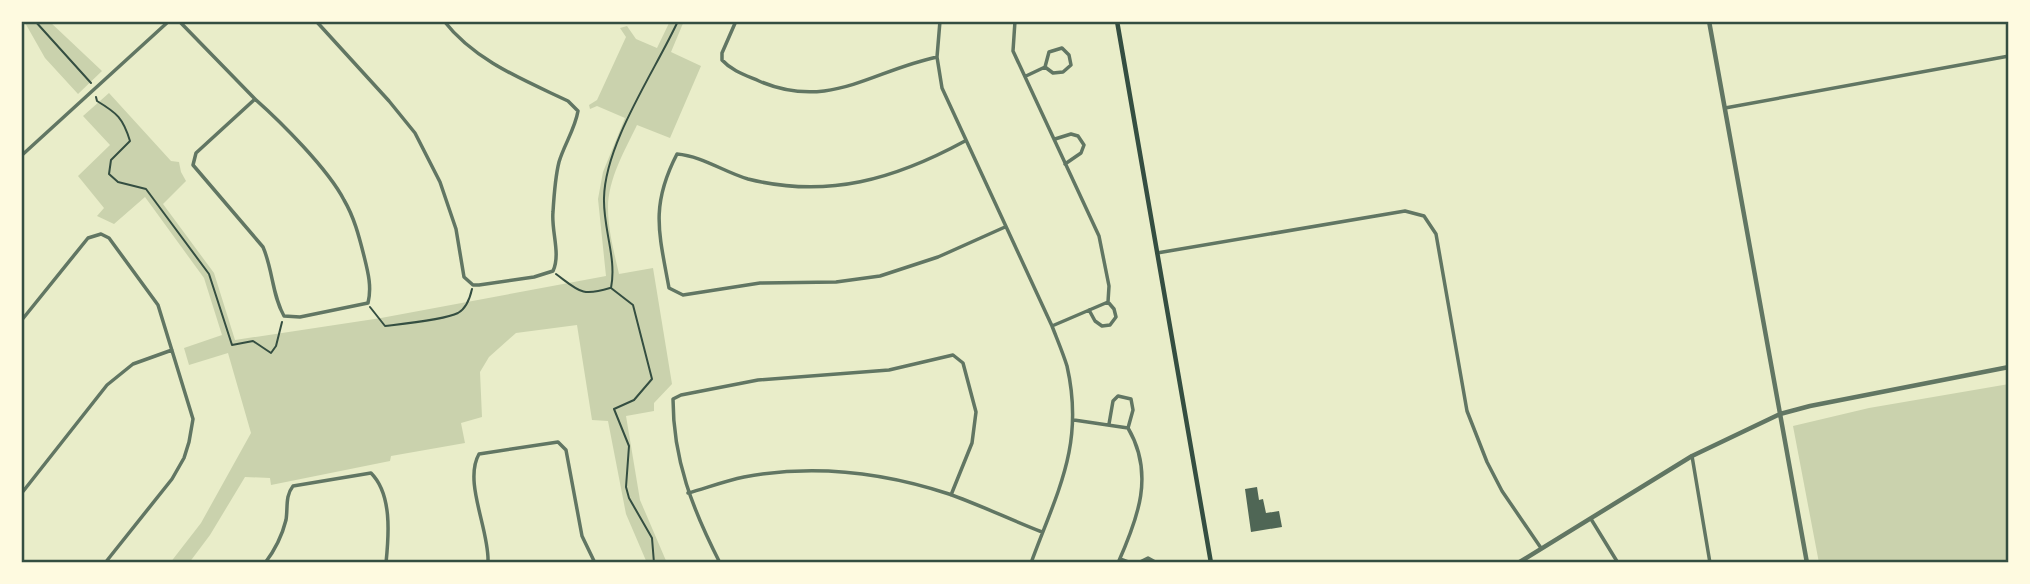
<svg xmlns="http://www.w3.org/2000/svg" width="2030" height="584" font-family="Raleway,sans-serif">
<style>
.green{fill:#cad2ad}
.building{fill:#4f6655}
.lines{fill:none;stroke-linecap:round;stroke-linejoin:round}
.path{stroke:#344e41;stroke-width:2}
.minor{stroke:#617663;stroke-width:3.5}
.tertiary{stroke:#617663;stroke-width:4.5}
.secondary{stroke:#344e41;stroke-width:4.5}
.neatline{fill:none;stroke:#344e41;stroke-width:2.5}
</style>
<rect width="100%" height="100%" fill="#e9edc9"/>
<path class="green" d="M24,21H49L102,71L78,94L45,58Z
M670,21H684L671,52L701,66L670,138L637,125C625,150 608,179 608,208C608,230 614,252 619,274L653,268L672,384L654,403V411L626,416L640,500L667,563H647L626,514L608,421L592,420L577,325L516,333L489,357L480,372L482,417L461,423L465,443L391,456L390,461L271,485L270,478L245,477L210,535L189,563H170L201,523L251,433L228,353L189,365L184,348L222,335L204,278L145,197L114,224L97,216L104,208L78,176L110,145L83,116L109,93L171,161L179,162L181,172L186,181L163,204L214,273L235,340L381,318L606,276L598,199L603,172L625,118L597,106L590,109L589,105L597,100L626,37L620,28L627,26L636,39L657,48Z
M2009,384V563H1819L1793,426L1869,408Z"/>
<path class="building" d="M1257,487L1259,500L1263,499L1266,513L1279,511L1282,527L1251,532L1245,489Z"/>
<g class="lines">
<path class="path" d="M35,21L91,83
M96,97L97,101C117,113 123,118 130,141L111,160L109,174L118,182L146,189L209,274L232,345L253,341L271,353L276,346L282,322
M556,274C579,291 581,297 610,288
M611,288L633,305L652,379L634,400L614,409L629,446L626,487L629,498L652,538L654,563
M611,288C617,258 603,229 604,198C605,143 655,71 678,21
M370,307L385,326C402,324 444,320 458,313C467,308 470,298 472,289"/>
<path class="minor" d="M179,21L255,99
M316,21L389,101L415,133L440,182L456,229L464,277L473,285H479L534,277L553,271C561,254 551,230 553,212C554,195 555,178 559,162C564,145 575,129 578,111L568,101C524,80 475,61 444,21
M736,21L722,53V60C732,71 745,75 759,81C829,111 871,71 937,57
M940,21L937,57L942,88L1052,326C1057,339 1063,353 1067,366C1085,445 1057,492 1031,563
M1015,21L1013,51L1099,236L1109,286L1108,302L1114,309L1116,317L1110,325L1102,326L1095,321L1089,310
M1062,48L1069,55L1071,65L1063,72L1053,73L1045,67L1049,52Z
M1026,76L1045,67
M255,99C281,122 328,169 344,200C354,217 359,236 364,256C368,272 372,287 368,303L300,317L284,316C272,295 273,270 263,247L193,165L196,153Z
M1725,108L2009,56
M1055,139L1071,134L1078,136L1084,145L1081,153L1065,164
M965,141C895,179 828,199 748,179C724,172 702,156 677,154C650,206 659,233 669,288L683,295L760,283L836,282L880,276L938,257L1005,227
M21,156L169,21
M1157,253L1405,211L1424,216L1436,234L1467,411L1487,462L1502,491L1541,548
M21,321L88,238L101,234L109,238L158,305L193,419L189,442L184,458L172,479L105,563
M1052,326L1108,302
M1074,420L1128,428
M1109,424L1113,401L1118,396L1131,399L1133,410L1128,428C1155,474 1138,518 1118,563
M1692,456L1710,563
M688,493C706,488 725,481 744,477C813,464 882,472 949,494C980,505 1011,520 1042,532
M21,494L107,385L133,364L172,350
M1591,519L1618,563
M1120,559L1131,563
M265,563C275,550 282,536 286,520C288,508 285,496 293,486L371,473C392,494 389,534 386,563
M488,563C490,531 463,482 479,454L558,442L566,450L582,536L595,563
M720,563C693,510 673,460 673,399L681,395L758,380L889,370L953,355L963,363L976,412L972,443L951,495
M1138,563L1148,558L1157,563"/>
<path class="tertiary" d="M1709,21L1807,563
M1518,563L1692,456L1780,414L1810,406L2009,367"/>
<path class="secondary" d="M1117,21L1211,563"/>
</g>
<rect width="2030" height="584" fill="none" stroke="#fefae0" stroke-width="46"/>
<rect x="23" y="23" width="1984" height="538" class="neatline"/>
</svg>
